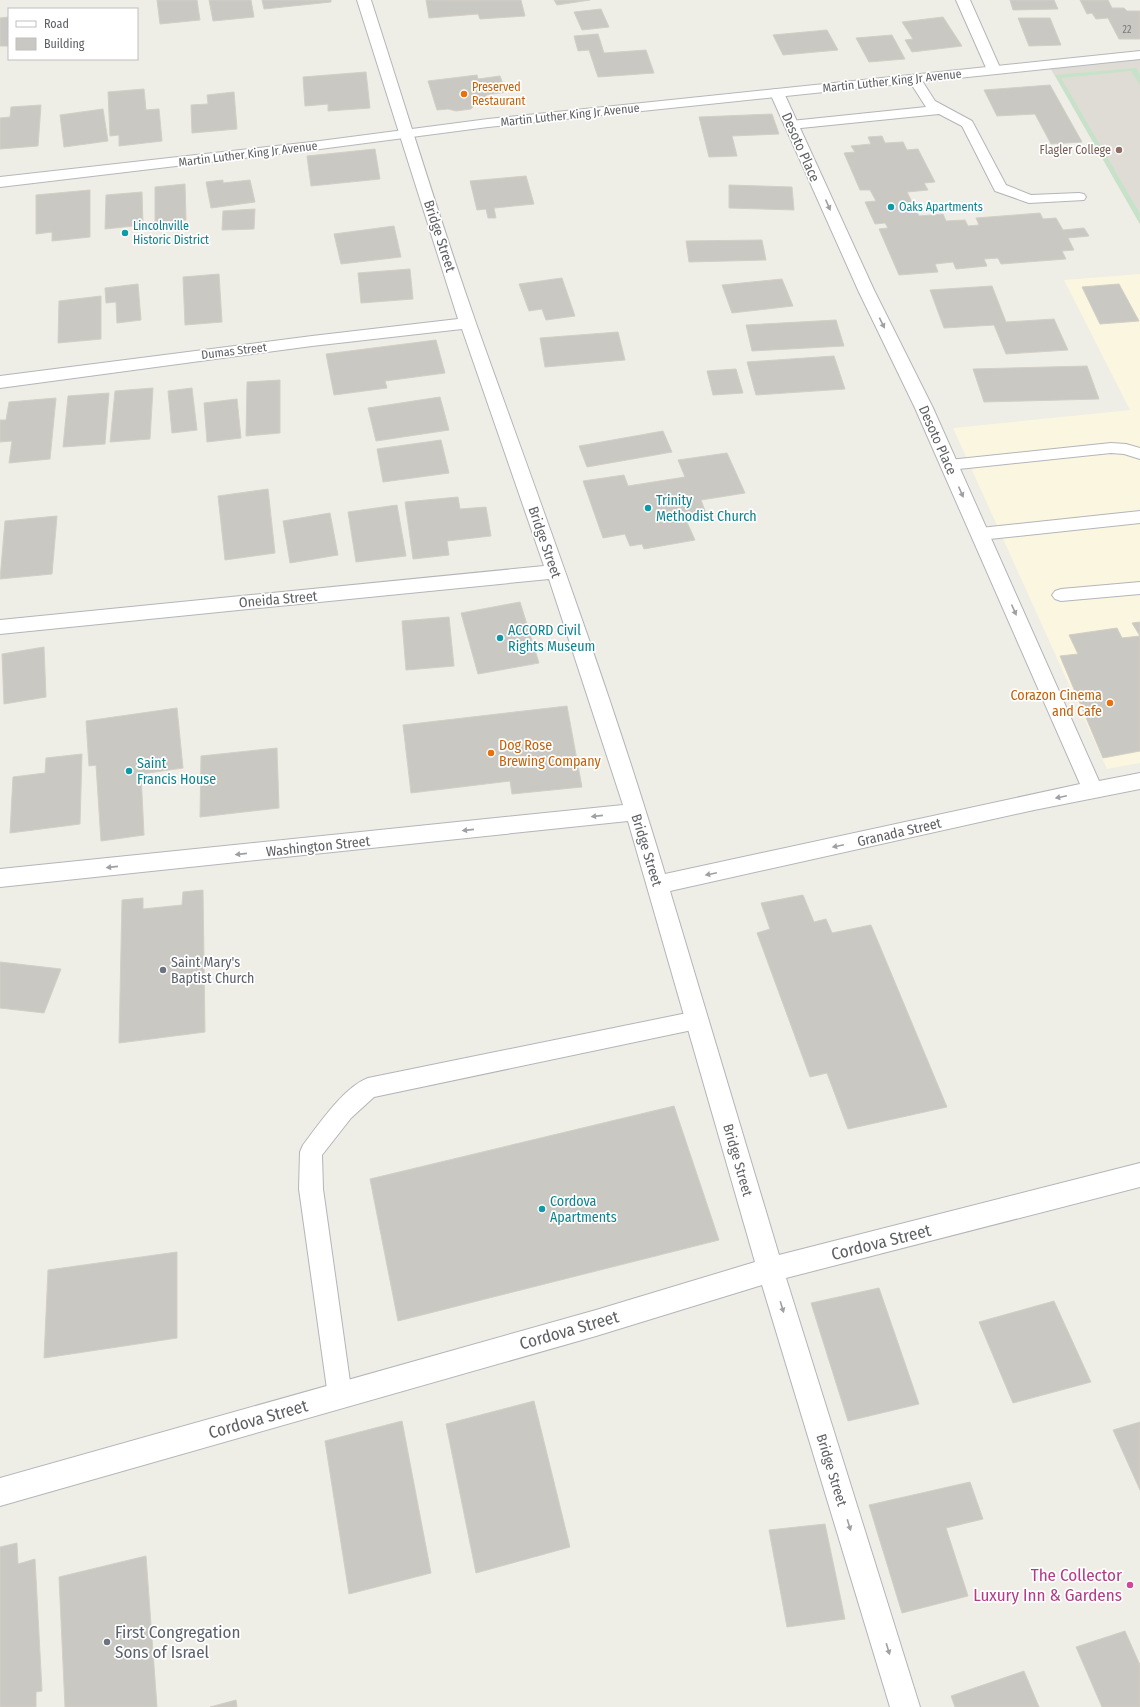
<svg xmlns="http://www.w3.org/2000/svg" width="1140" height="1707" font-family="'Fira Sans Condensed',sans-serif">
<style>
.commercial{fill:#faf6df}
.education{fill:#dedcd5}
.green{fill:#c6e2c8}
.building{fill:#cac8c2;stroke:#d2cfc5}
.lines{fill:none;stroke-linecap:round;stroke-linejoin:round}
.lane-casing{stroke:#b3b5b9;stroke-width:2}
.street-casing{stroke:#b3b5b9;stroke-width:2}
.secondary-casing{stroke:#b5b7bb;stroke-width:2}
.lane{fill:#fff;fill-rule:evenodd}
.street{fill:#fff;fill-rule:evenodd}
.secondary{fill:#fff;fill-rule:evenodd}
.oneway{fill:#9ea0a2}
.food-dot{fill:#e8710a;stroke:#fff;stroke-width:1.5}
.education-dot{fill:#8d6e63;stroke:#fff;stroke-width:1.5}
.culture-dot{fill:#0f9aa8;stroke:#fff;stroke-width:1.5}
.worship-dot{fill:#6b7280;stroke:#fff;stroke-width:1.5}
.hotel-dot{fill:#d1479c;stroke:#fff;stroke-width:1.5}
.labels{text-anchor:middle;stroke-width:3.5;stroke-linejoin:round;paint-order:stroke}
.far-number-label{font-size:10px;fill:#797a7c}
.far-street-label{font-size:12px;fill:#5e6064;stroke:#fff}
.far-food-label{font-size:12px;fill:#c56008;stroke:#fff;text-anchor:start}
.far-education-label{font-size:12px;fill:#785e54;stroke:#fff;text-anchor:end}
.far-culture-label{font-size:12px;fill:#0d838f;stroke:#fff;text-anchor:start}
.street-label{font-size:14px;fill:#5e6064;stroke:#fff}
.culture-label{font-size:14px;fill:#0d838f;stroke:#fff;text-anchor:start}
.food-label{font-size:14px;fill:#c56008;stroke:#fff;text-anchor:end}
.worship-label{font-size:14px;fill:#5b616d;stroke:#fff;text-anchor:start}
.near-street-label{font-size:17px;fill:#5e6064;stroke:#fff}
.near-hotel-label{font-size:17px;fill:#b23c85;stroke:#fff;text-anchor:end}
.near-worship-label{font-size:17px;fill:#5b616d;stroke:#fff;text-anchor:start}
</style>
<rect width="100%" height="100%" fill="#eeede6"/>
<path class="commercial" d="M1140,274V763L1107,769L953,428L1130,410L1064,280Z"/>
<path class="education" d="M1140,55V224L1048,64Z"/>
<path class="green" d="M1136,68L1140,75V85L1131,71L1061,78L1140,214V224L1055,75Z"/>
<path class="building" d="M157,0H197L200,20L160,24Z
M209,0H251L254,17L213,21Z
M262,0H331V2L264,9Z
M426,0H521L525,16L480,19L478,14L429,18Z
M554,0H590L557,5Z
M1010,0H1054L1058,9L1013,10Z
M1080,0H1108L1112,8H1124L1127,11H1140V39H1119L1108,18L1096,19L1092,13L1087,14Z
M601,9L609,27L582,30L574,12Z
M9,17V46H0V18Z
M943,17L962,46L912,52L905,40L913,39L902,22Z
M1018,18H1050L1061,45L1029,46Z
M827,30L838,50L783,55L773,35Z
M598,34L604,53L646,50L654,73L598,77L589,50L578,51L574,36Z
M892,35L905,59L869,62L856,38Z
M366,72L370,108L328,111V104L305,106L303,77Z
M477,75L478,79L500,76L506,92L486,95L489,103L476,104L471,109L456,111L448,109L437,110L428,81Z
M1050,85L1082,142L1051,144L1035,114L997,116L984,90Z
M144,89L146,110L159,109L162,141L119,146V135L110,136L108,92Z
M234,92L237,129L192,133L191,105L208,104L207,95Z
M41,105L38,146L0,149V118L10,117L11,107Z
M103,109L108,141L64,147L60,115Z
M772,114L779,134L732,136L737,156L709,157L699,117Z
M882,136L885,143L903,142L907,150L918,149L935,182L924,183L928,190L907,192L919,216L943,214L946,221L965,220L968,226L979,225L976,218L1040,213L1043,219L1056,218L1063,230L1084,228L1089,236L1068,238L1074,250L1062,251L1066,259L1001,264L998,258L984,259L987,266L956,269L953,262L935,264L938,272L899,275L879,229L888,228L885,223L875,224L865,202L876,201L870,190H860L844,153L855,152L851,146L871,144L868,137Z
M375,149L380,179L311,186L307,156Z
M526,176L534,204L494,208L496,218H488L486,209L477,210L470,181Z
M223,180V183L250,180L255,202L211,208L206,182Z
M185,184L186,220L155,223V187Z
M729,185L792,187L794,210L729,208Z
M90,190V237L52,241V232L36,234V195Z
M142,192L143,225L105,229L106,195Z
M255,209L254,229L222,230L223,211Z
M394,226L401,257L341,264L334,234Z
M762,240L766,260L689,262L686,241Z
M410,269L413,299L361,303L358,273Z
M219,274L222,322L185,325L183,277Z
M562,278L575,316L546,320L542,309L529,311L519,284Z
M782,279L793,306L732,313L722,285Z
M138,284L141,320L117,323L116,302L106,303L105,288Z
M1119,284L1139,321L1100,324L1082,287Z
M992,286L1006,322L1054,319L1068,350L1006,354L994,325L944,328L930,290Z
M101,296V339L58,343L59,301Z
M836,320L844,346L752,351L746,325Z
M618,332L625,360L545,367L540,338Z
M436,340L445,373L385,381L387,388L334,395L326,354Z
M834,356L845,389L756,395L747,362Z
M1087,366L1099,399L984,402L973,369Z
M736,369L743,393L713,395L707,371Z
M280,380V433L246,436L247,382Z
M153,388L150,439L110,442L115,391Z
M192,388L197,430L172,433L168,391Z
M109,393L105,444L63,447L68,396Z
M440,397L449,430L376,441L368,408Z
M56,398L50,459L9,463L12,441L0,442V420H6L9,402Z
M237,399L241,438L207,442L204,403Z
M663,431L672,452L587,467L579,446Z
M441,440L449,473L383,482L377,449Z
M727,453L745,493L701,500L707,516L686,520L695,540L644,549L642,544L630,546L625,534L603,538L583,481L624,475L628,486L685,477L678,460Z
M268,489L275,553L225,560L218,496Z
M458,497L460,509L486,507L491,536L447,541L449,555L413,559L405,502Z
M397,505L406,556L356,562L348,512Z
M330,513L338,555L290,563L283,521Z
M57,516L52,574L0,579L5,521Z
M520,602L539,663L478,674L461,613Z
M449,617L454,666L406,670L402,621Z
M1140,622V751L1103,758L1060,656L1078,654L1069,635L1117,628L1122,638L1140,636L1132,623Z
M44,647L46,697L4,704L2,654Z
M567,706L582,787L512,794L510,781L411,793L403,725Z
M177,708L183,768L141,774L144,835L101,841L96,765L89,766L86,721Z
M277,748L279,808L200,817L201,756Z
M82,754L80,824L10,833L13,777L45,773L46,758Z
M203,890L205,1032L119,1043L122,900L143,898V909L182,905L183,892Z
M803,895L814,922L826,919L832,933L871,925L947,1107L848,1129L827,1073L810,1077L757,933L770,929L761,903Z
M0,962L61,969L44,1013L0,1008Z
M674,1106L719,1240L398,1321L370,1179Z
M177,1252V1338L44,1358L48,1270Z
M879,1288L919,1404L848,1421L811,1303Z
M1054,1301L1091,1382L1013,1403L979,1322Z
M534,1401L570,1547L476,1573L446,1424Z
M402,1421L431,1573L349,1594L325,1441Z
M1140,1422V1490L1113,1430Z
M970,1482L983,1519L946,1528L968,1596L902,1613L869,1505Z
M825,1524L845,1619L787,1627L769,1530Z
M17,1543L18,1564L35,1559L42,1691L36,1692V1707H0V1547Z
M146,1556L157,1707H65L59,1577Z
M1125,1631L1140,1665V1707H1102L1076,1647Z
M1024,1671L1039,1707H955L951,1696Z
M236,1700L237,1707H210Z"/>
<g class="lines">
<g class="lane-casing">
<path id="lane" d="M914,75L919,76L935,101L972,121L1006,185L1031,195L1079,193L1084,194L1086,197L1084,200L1029,203L995,191L962,126L939,114L791,129L786,128L784,125L786,122L791,121L926,107L908,79L909,76Z
M1111,443L1126,444L1140,448V459L1124,454L1111,453L949,470L943,469L941,465L943,461L949,460Z
M1140,511V523L980,540L974,538L971,534L974,530L980,528Z
M1140,582V594L1061,601L1055,599L1052,595L1055,591L1061,589Z
M697,1011L705,1013L708,1020L705,1027L697,1029L374,1097L351,1118L322,1155L323,1189L352,1396L349,1405L340,1408L331,1405L328,1396L299,1189L300,1152L303,1145C319,1124 344,1087 368,1078Z"/>
</g>
<g class="street-casing">
<path id="street" d="M357,0H371C406,109 439,218 477,326C542,508 610,689 665,874L1080,784L915,408L858,290L770,93L772,90L777,89L782,90L784,93L874,290L933,408L1099,781L1140,773V789L1034,810L670,891L779,1255L1140,1163V1187L786,1278L920,1707H890L762,1285L596,1336L0,1506V1478L596,1310L755,1262L628,821L0,887V869L623,805L549,579L0,634V620L544,566L462,329L312,346L0,388V376L312,336L458,319Z
M956,0H970L1001,70L999,73L994,74L989,73L987,70Z"/>
</g>
<g class="secondary-casing">
<path id="secondary" d="M1140,51V59L488,127L320,149L0,187V177L320,141L488,119Z"/>
</g>
<use href="#lane" class="lane"/>
<use href="#street" class="street"/>
<use href="#secondary" class="secondary"/>
</g>
<defs><path id="oneway-solid" d="M-6-.8H1V-3.2L6.5 0L1 3.2V.8H-6Z"/></defs>
<g class="oneway">
<use href="#oneway-solid" transform="translate(828 205) rotate(66)"/>
<use href="#oneway-solid" transform="translate(882 323) rotate(64)"/>
<use href="#oneway-solid" transform="translate(961 492) rotate(66)"/>
<use href="#oneway-solid" transform="translate(1014 610) rotate(66)"/>
<use href="#oneway-solid" transform="translate(1061 797) rotate(168)"/>
<use href="#oneway-solid" transform="translate(597 816) rotate(174)"/>
<use href="#oneway-solid" transform="translate(468 830) rotate(174)"/>
<use href="#oneway-solid" transform="translate(838 846) rotate(168)"/>
<use href="#oneway-solid" transform="translate(241 854) rotate(174)"/>
<use href="#oneway-solid" transform="translate(112 867) rotate(174)"/>
<use href="#oneway-solid" transform="translate(711 874) rotate(168)"/>
<use href="#oneway-solid" transform="translate(782 1307) rotate(73)"/>
<use href="#oneway-solid" transform="translate(849 1525) rotate(73)"/>
<use href="#oneway-solid" transform="translate(888 1649) rotate(73)"/>
</g>
<g class="food-dot">
<circle cx="464" cy="94" r="4"/>
<circle cx="1110" cy="703" r="4"/>
<circle cx="491" cy="753" r="4"/>
</g>
<circle class="education-dot" cx="1119" cy="150" r="4"/>
<g class="culture-dot">
<circle cx="891" cy="207" r="4"/>
<circle cx="125" cy="233" r="4"/>
<circle cx="648" cy="508" r="4"/>
<circle cx="500" cy="638" r="4"/>
<circle cx="129" cy="771" r="4"/>
<circle cx="542" cy="1209" r="4"/>
</g>
<g class="worship-dot">
<circle cx="163" cy="970" r="4"/>
<circle cx="107" cy="1642" r="4"/>
</g>
<circle class="hotel-dot" cx="1130" cy="1585" r="4"/>
<g class="labels">
<g class="far-number-label">
<text x="1127" y="33">22</text>
</g>
<g class="far-street-label">
<text transform="translate(892 81) rotate(-6)" y="4">Martin Luther King Jr Avenue</text>
<text transform="translate(570 115) rotate(-6)" y="4">Martin Luther King Jr Avenue</text>
<text transform="translate(248 154) rotate(-7)" y="4">Martin Luther King Jr Avenue</text>
<text transform="translate(234 351) rotate(-7)" y="4">Dumas Street</text>
</g>
<g class="far-food-label">
<text x="472" y="91">Preserved<tspan x="472" dy="14">Restaurant</tspan></text>
</g>
<g class="far-education-label">
<text x="1111" y="154">Flagler College</text>
</g>
<g class="far-culture-label">
<text x="899" y="211">Oaks Apartments</text>
<text x="133" y="230">Lincolnville<tspan x="133" dy="14">Historic District</tspan></text>
</g>
<g class="street-label">
<text transform="translate(801 147) rotate(66)" y="5">Desoto Place</text>
<text transform="translate(440 236) rotate(72)" y="5">Bridge Street</text>
<text transform="translate(938 440) rotate(66)" y="5">Desoto Place</text>
<text transform="translate(545 542) rotate(71)" y="5">Bridge Street</text>
<text transform="translate(278 599) rotate(-5)" y="5">Oneida Street</text>
<text transform="translate(899 832) rotate(-13)" y="5">Granada Street</text>
<text transform="translate(318 846) rotate(-6)" y="5">Washington Street</text>
<text transform="translate(647 850) rotate(73)" y="5">Bridge Street</text>
<text transform="translate(738 1160) rotate(74)" y="5">Bridge Street</text>
<text transform="translate(832 1470) rotate(73)" y="5">Bridge Street</text>
</g>
<g class="culture-label">
<text x="656" y="505">Trinity<tspan x="656" dy="16">Methodist Church</tspan></text>
<text x="508" y="635">ACCORD Civil<tspan x="508" dy="16">Rights Museum</tspan></text>
<text x="137" y="768">Saint<tspan x="137" dy="16">Francis House</tspan></text>
<text x="550" y="1206">Cordova<tspan x="550" dy="16">Apartments</tspan></text>
</g>
<g class="food-label">
<text x="1102" y="700">Corazon Cinema<tspan x="1102" dy="16">and Cafe</tspan></text>
<text x="499" y="750" text-anchor="start">Dog Rose<tspan x="499" dy="16">Brewing Company</tspan></text>
</g>
<g class="worship-label">
<text x="171" y="967">Saint Mary's<tspan x="171" dy="16">Baptist Church</tspan></text>
</g>
<g class="near-street-label">
<text transform="translate(881 1242) rotate(-14)" y="6">Cordova Street</text>
<text transform="translate(569 1330) rotate(-16)" y="6">Cordova Street</text>
<text transform="translate(258 1419) rotate(-16)" y="6">Cordova Street</text>
</g>
<g class="near-hotel-label">
<text x="1122" y="1581">The Collector<tspan x="1122" dy="20">Luxury Inn &amp; Gardens</tspan></text>
</g>
<g class="near-worship-label">
<text x="115" y="1638">First Congregation<tspan x="115" dy="20">Sons of Israel</tspan></text>
</g>
</g>
<rect x="8" y="8" width="130" height="52" fill="#ffffff" stroke="#bfbfc1"/>
<rect x="16" y="21" width="20" height="6" fill="#ffffff" stroke="#bfbfc1"/>
<text x="44" y="28" font-size="12" fill="#5e6064">Road</text>
<rect x="16" y="38" width="20" height="12" fill="#cac8c2" stroke="#bfbfc1"/>
<text x="44" y="48" font-size="12" fill="#5e6064">Building</text>
</svg>
